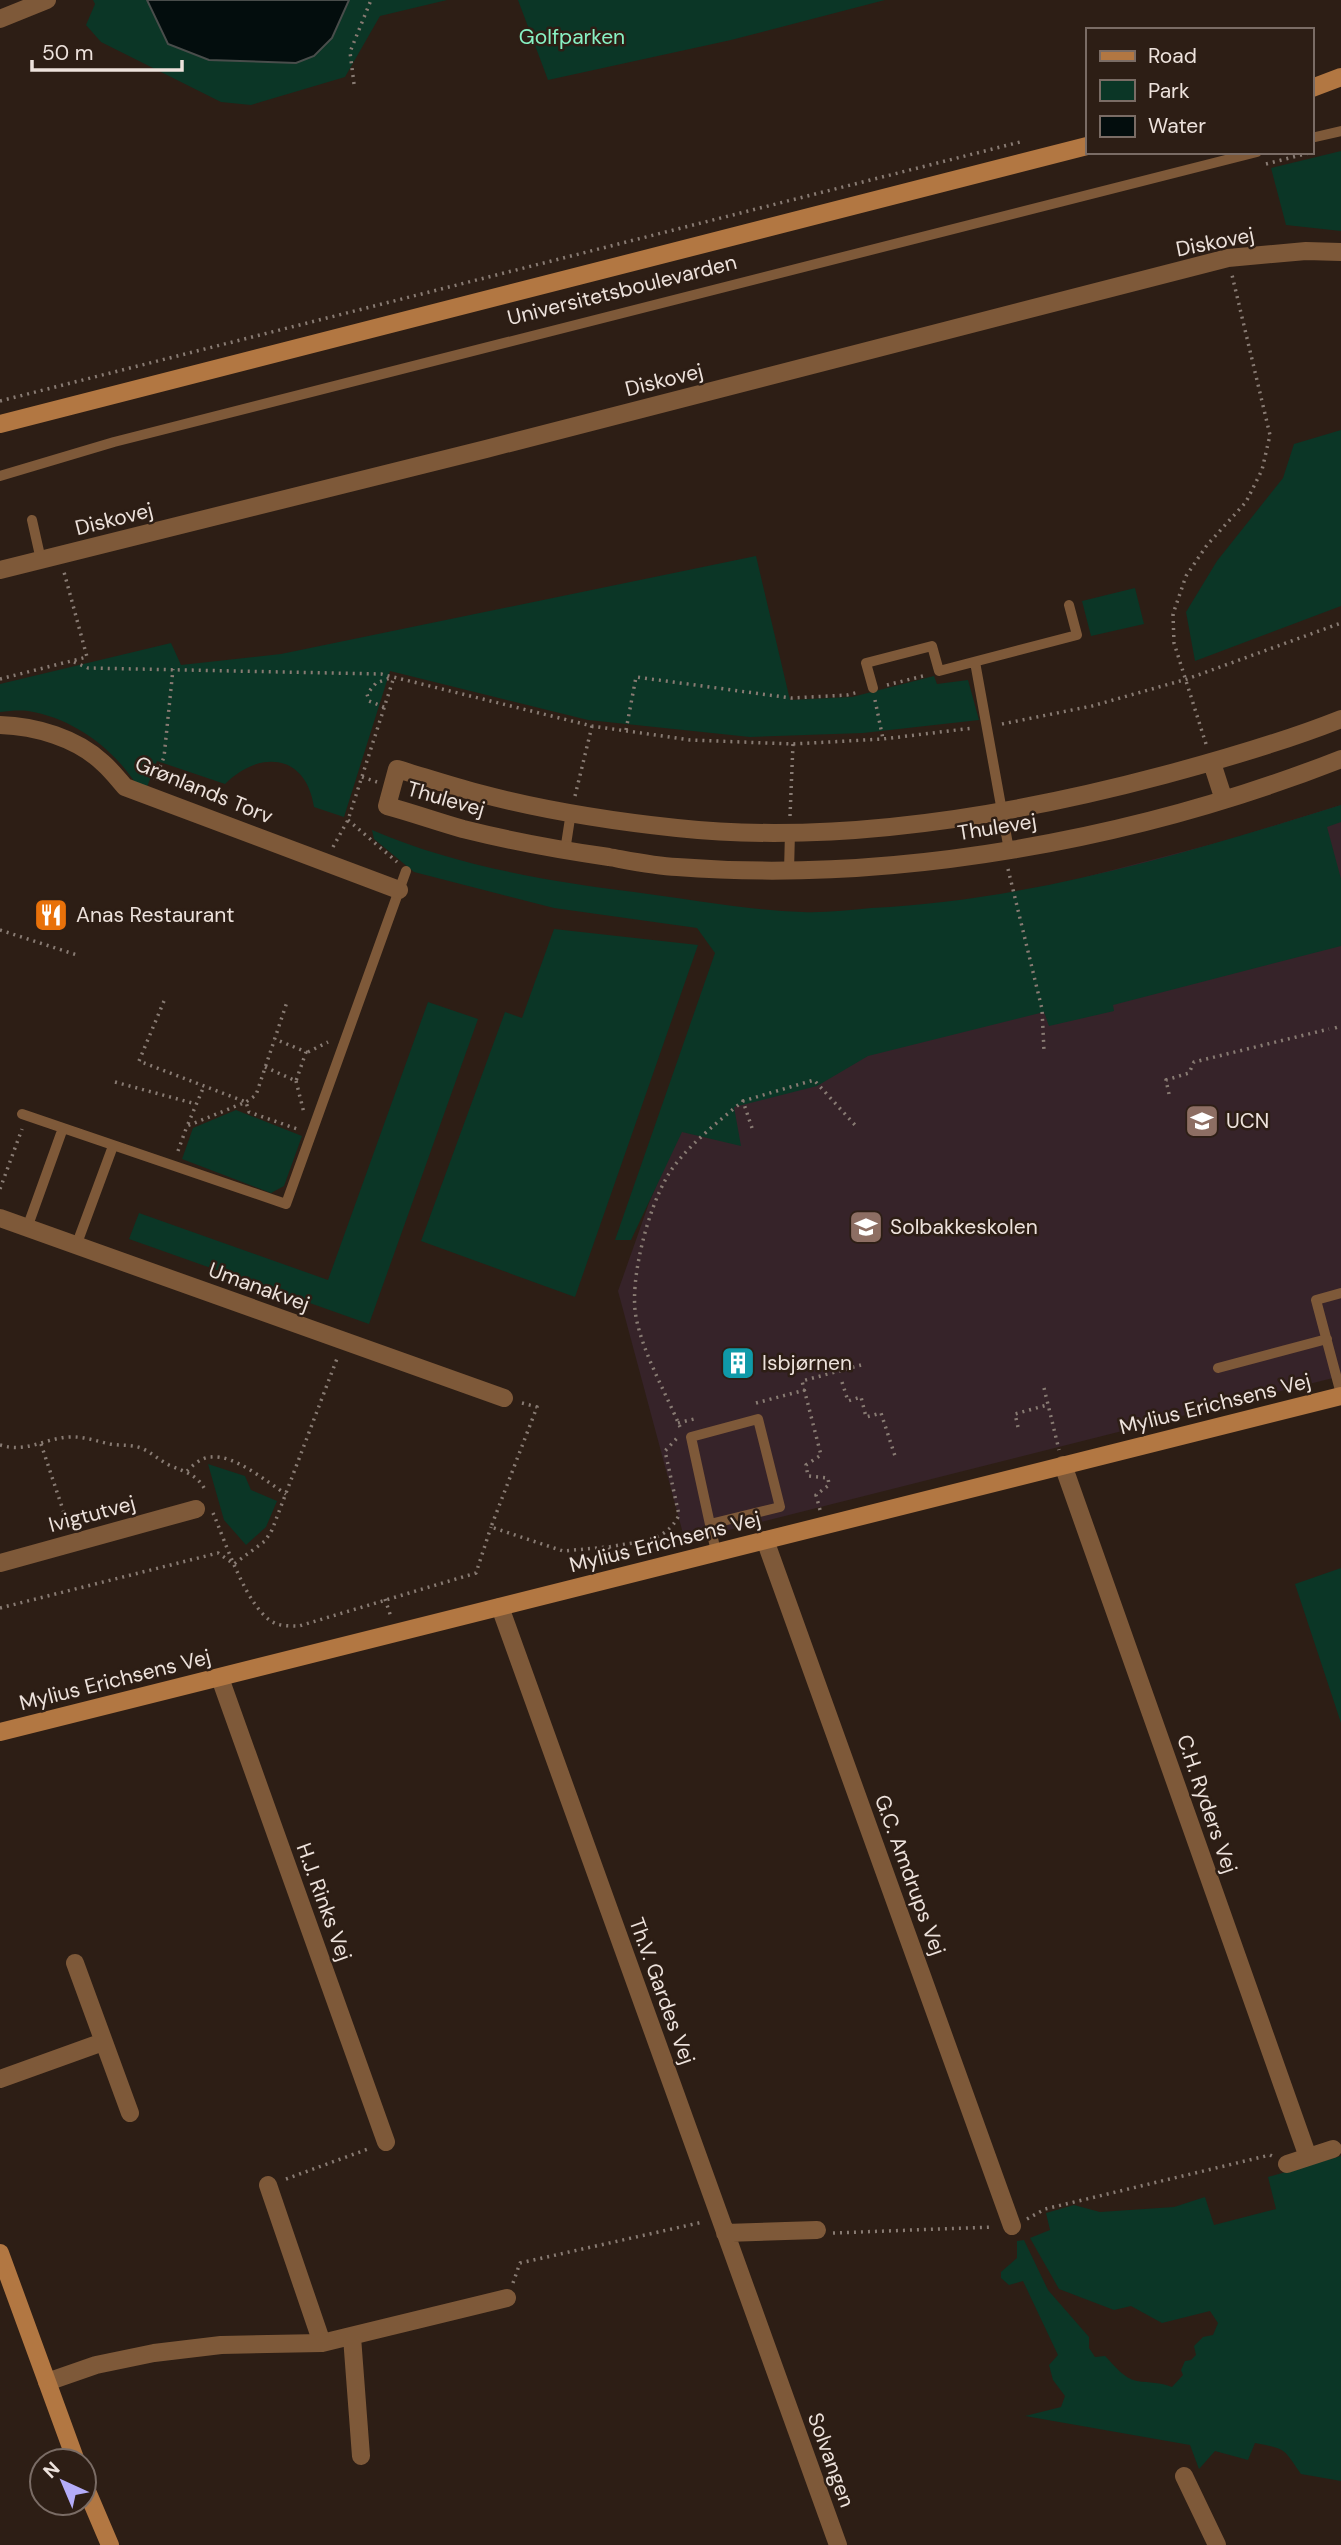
<svg xmlns="http://www.w3.org/2000/svg" width="1341" height="2545" font-family="'DM Sans',sans-serif">
<style>
.education{fill:#362329}
.green{fill:#0b3626}
.water{fill:#030d0d;stroke:#494d4b;stroke-width:2}
.lines{fill:none;stroke-linecap:round;stroke-linejoin:round}
.path{stroke:#887b73;stroke-width:3.5;stroke-dasharray:2 5;stroke-linecap:butt}
.lane{stroke:#7e5939;stroke-width:10}
.street{stroke:#7e5939;stroke-width:18}
.secondary{stroke:#b27742;stroke-width:18}
.labels{text-anchor:middle;stroke-width:5;stroke-linejoin:round;paint-order:stroke}
.park-label{font-size:21px;fill:#88f2c4;stroke:#2d1e15}
.street-label{font-size:21px;fill:#ede2dc;stroke:#2d1e15}
.poi-label{font-size:21px;fill:#ede2dc;stroke:#2d1e15;text-anchor:start}
</style>
<rect width="100%" height="100%" fill="#2d1e15"/>
<path class="education" d="M1341,805V1376L685,1541L618,1291L649,1203L744,976L1086,895L1082,878L1228,840Z"/>
<path class="green" d="M93,0H447L380,16L345,77L251,105L221,102L101,42L86,25L95,4Z
M518,0H885L731,40L548,80Z
M1341,151V231L1286,225L1271,168Z
M1341,430V606L1195,661L1186,612L1217,561L1283,478L1294,444Z
M756,556L790,700L852,697L934,676L937,684L968,680L979,720L863,733L750,737L588,720L390,671L344,817L314,807C306,754 260,749 225,784L157,761L147,787L136,784C112,747 72,718 28,711C19,710 9,711 0,712V684L171,643L181,665L281,654Z
M1135,588L1144,624L1091,636L1082,601Z
M1341,805V822L1327,827L1341,879V946L1113,1005L1114,1011L1049,1026L1044,1012L868,1056L817,1086L734,1107L741,1146L682,1132L631,1240H615L715,953L697,928L554,908L414,872L374,839L372,830C453,865 546,881 634,892C689,899 746,910 802,912C825,913 849,910 871,908C1033,900 1187,853 1341,805Z
M554,929L698,945L575,1297L421,1241L505,1012L522,1018Z
M428,1002L478,1019L369,1324L129,1239L139,1213L328,1280Z
M236,1110L302,1136L284,1186L271,1193L182,1159L193,1128Z
M208,1464L245,1476L251,1490L277,1501L266,1527L246,1545L224,1520Z
M1341,1568V1723L1295,1584Z
M1341,2156V2481L1301,2474C1283,2448 1287,2449 1255,2443L1248,2460L1215,2451L1199,2469L1190,2445L1025,2416L1061,2407L1065,2396L1053,2380L1049,2365L1058,2355L1023,2281L1009,2285L1001,2278V2272L1017,2258V2241L1024,2240L1048,2290L1089,2337V2348L1095,2357L1105,2356C1114,2365 1124,2379 1137,2381C1150,2383 1160,2382 1172,2387L1183,2375L1181,2370L1185,2361L1191,2360L1196,2355L1194,2346L1203,2337L1213,2335L1218,2323L1210,2311L1162,2323L1131,2306L1114,2310L1059,2289L1030,2238L1050,2230L1046,2213L1074,2205L1100,2212L1174,2207L1205,2197L1214,2225L1276,2209L1268,2177Z"/>
<path class="water" d="M147,0H349L332,38L314,56L296,63L209,60L168,44Z"/>
<g class="lines">
<path class="path" d="M354,84L350,52L371,0
M1266,164L1309,153
M0,401L1024,141
M74,662L88,668L381,674L592,726L690,740L793,744L883,739L973,728
M0,679L87,657L64,572
M887,685L927,675
M875,700L883,739
M384,707L369,701L367,694L376,683L393,677
M1002,724L1092,706L1187,679L1341,623
M626,730L636,677L791,698L847,695L859,692
M1206,744L1174,643L1173,614L1186,576L1207,545L1246,502L1262,470L1270,435L1232,275
M362,777L377,782
M155,780L164,757L173,669
M575,796L592,726
M790,816L793,744
M348,820L397,862
M333,847L348,820L394,677
M1008,869L1042,1009L1044,1051
M0,930L77,955
M164,1001L139,1061L246,1102L249,1112L300,1130
M1335,1028L1341,1026
M308,1052L328,1042
M265,1067L296,1081L306,1052L275,1039
M296,1081L304,1113
M115,1082L196,1104
M1169,1094L1166,1080L1189,1073L1194,1062L1329,1029
M188,1124L204,1086
M752,1128L743,1101L814,1080L855,1125
M178,1151L187,1126L246,1102L256,1095L287,1002
M0,1189L22,1129
M842,1382L848,1401L861,1397L866,1417L881,1413L895,1456
M1044,1388L1059,1450
M522,1403L537,1407L491,1527L563,1551L608,1547L619,1557
M756,1403L805,1390
M678,1423L694,1419
M680,1427C666,1393 643,1354 636,1317C629,1281 648,1209 667,1177C682,1150 719,1121 743,1101
M1018,1427L1015,1414L1047,1405
M41,1444L68,1525
M0,1445C27,1453 43,1439 68,1437C83,1436 96,1441 110,1444C121,1446 130,1444 141,1448C151,1452 159,1460 169,1465C185,1472 199,1475 206,1492
M187,1471C193,1465 202,1457 211,1457C234,1454 267,1482 286,1494
M820,1510L816,1495L829,1485L828,1478L808,1476L806,1465L821,1455L802,1381L861,1365
M213,1513C225,1540 248,1614 277,1624C283,1626 292,1626 299,1626L476,1573L491,1527
M609,1547C637,1541 665,1544 679,1515L665,1451L678,1437
M385,1599L391,1617
M0,1608L218,1553L234,1564L265,1541L272,1530L338,1356
M286,2179L368,2149
M1027,2219L1045,2209L1270,2155L1272,2156
M833,2233L993,2227
M513,2283L520,2263L703,2222"/>
<path class="lane" d="M1311,138L1341,131
M0,476L114,442L1257,152
M32,520L41,560
M975,662L1009,850
M873,688L866,663L932,646L939,671L1077,635L1069,605
M565,851L571,812
M789,871L790,832
M22,1114L286,1204L406,871
M27,1228L63,1128
M76,1246L113,1146
M1341,1293L1316,1300L1341,1394
M1218,1368L1327,1339
M710,1524L780,1507L758,1419L691,1437L716,1552"/>
<path class="street" d="M0,19L47,0
M0,570L486,449L1228,258L1306,251L1341,252
M1341,719C1283,742 1224,759 1164,775C1010,816 837,845 677,828C611,821 542,810 478,793C451,786 424,777 397,769L387,806C413,813 438,822 463,829C511,841 560,850 609,857C631,861 654,866 677,867C895,884 1138,839 1341,759
M0,725C35,726 77,738 103,763C111,770 118,779 125,787L399,890
M1212,763L1224,800
M0,1218L504,1398
M1063,1465L1308,2157
M765,1540L1012,2226
M0,1563L196,1509
M500,1607L838,2545
M220,1678L386,2142
M75,1963L130,2113
M0,2079L103,2042
M1287,2164L1333,2149
M268,2185L322,2343
M725,2233L817,2230
M352,2337L361,2456
M47,2382L96,2365L154,2353L221,2345L322,2343L507,2298
M1184,2476L1217,2545"/>
<path class="secondary" d="M1312,88L1341,77
M0,424L1087,146
M0,1732L1341,1396
M0,2253L76,2461
M84,2484L110,2545"/>
</g>
<defs>
<g id="restaurant-square" transform="scale(1.75)"><rect x="-9" y="-9" width="18" height="18" rx="4" fill="#e8710a" stroke="#2d1e15"/><path d="M-5-6h1v4h1v-4h1v4h1v-4h1v5L-1.5 .5V6h-2V.5L-5-1ZM5-6V6H3V1.5H1.5Q1.5-4 5-6Z" fill="#fff"/></g>
<g id="university-square" transform="scale(1.75)"><rect x="-9" y="-9" width="18" height="18" rx="4" fill="#8d6e63" stroke="#2d1e15"/><path d="M0-5L7-2L0 1L-7-2ZM-4 1L0 2.5L4 1V4Q0 6-4 4Z" fill="#fff"/></g>
<g id="school-square" transform="scale(1.75)"><rect x="-9" y="-9" width="18" height="18" rx="4" fill="#8d6e63" stroke="#2d1e15"/><path d="M0-5L7-2L0 1L-7-2ZM-4 1L0 2.5L4 1V4Q0 6-4 4Z" fill="#fff"/></g>
<g id="building-square" transform="scale(1.75)"><rect x="-9" y="-9" width="18" height="18" rx="4" fill="#0f9aa8" stroke="#2d1e15"/><path d="M-4-6H4V6H1V3H-1V6H-4ZM-2.5-4.3h1.7v1.8h-1.7ZM.8-4.3h1.7v1.8H.8ZM-2.5-1h1.7V.8h-1.7ZM.8-1h1.7V.8H.8Z" fill="#fff"/></g>
</defs>
<g fill-rule="evenodd">
<use href="#restaurant-square" x="51" y="915"/>
<use href="#university-square" x="1202" y="1121"/>
<use href="#school-square" x="866" y="1227"/>
<use href="#building-square" x="738" y="1363"/>
</g>
<g class="labels">
<g class="park-label">
<text x="572" y="44">Golfparken</text>
</g>
<g class="street-label">
<text transform="translate(1215 242) rotate(-11)" y="7">Diskovej</text>
<text transform="translate(622 290) rotate(-14)" y="7">Universitetsboulevarden</text>
<text transform="translate(664 380) rotate(-14)" y="7">Diskovej</text>
<text transform="translate(114 519) rotate(-14)" y="7">Diskovej</text>
<text transform="translate(204 790) rotate(22)" y="7">Grønlands Torv</text>
<text transform="translate(446 799) rotate(16)" y="7">Thulevej</text>
<text transform="translate(997 827) rotate(-9)" y="7">Thulevej</text>
<text transform="translate(259 1287) rotate(20)" y="7">Umanakvej</text>
<text transform="translate(1215 1404) rotate(-14)" y="7">Mylius Erichsens Vej</text>
<text transform="translate(92 1514) rotate(-15)" y="7">Ivigtutvej</text>
<text transform="translate(665 1542) rotate(-14)" y="7">Mylius Erichsens Vej</text>
<text transform="translate(115 1680) rotate(-14)" y="7">Mylius Erichsens Vej</text>
<text transform="translate(1207 1804) rotate(71)" y="7">C.H. Ryders Vej</text>
<text transform="translate(910 1875) rotate(70)" y="7">G.C. Amdrups Vej</text>
<text transform="translate(324 1902) rotate(70)" y="7">H.J. Rinks Vej</text>
<text transform="translate(662 1991) rotate(70)" y="7">Th.V. Gardes Vej</text>
<text transform="translate(831 2460) rotate(70)" y="7">Solvangen</text>
</g>
<g class="poi-label">
<text x="76" y="922">Anas Restaurant</text>
<text x="1226" y="1128">UCN</text>
<text x="890" y="1234">Solbakkeskolen</text>
<text x="762" y="1370">Isbjørnen</text>
</g>
</g>
<rect x="1086" y="28" width="228" height="126" fill="#2d1e15" stroke="#7a6c65" stroke-width="2"/>
<rect x="1100" y="51" width="35" height="10" fill="#b27742" stroke="#7a6c65" stroke-width="2"/>
<text x="1148" y="63" font-size="21" fill="#ede2dc">Road</text>
<rect x="1100" y="80" width="35" height="21" fill="#0b3626" stroke="#7a6c65" stroke-width="2"/>
<text x="1148" y="98" font-size="21" fill="#ede2dc">Park</text>
<rect x="1100" y="116" width="35" height="21" fill="#030d0d" stroke="#7a6c65" stroke-width="2"/>
<text x="1148" y="133" font-size="21" fill="#ede2dc">Water</text>
<g transform="translate(63 2482) rotate(316)"><circle r="33" fill="#2d1e15" stroke="#7a6c65" stroke-width="2"/>
<path d="M0-5L12 26L0 18L-12 26Z" fill="#b4acf9"/>
<text y="-10" font-size="19" font-weight="bold" text-anchor="middle" fill="#ede2dc">N</text>
</g>
<path d="M32 60v10h150v-10" fill="none" stroke="#ede2dc" stroke-width="3.5"/>
<text x="42" y="60" font-size="21" fill="#ede2dc" stroke="#2d1e15" stroke-width="5" paint-order="stroke">50 m</text>
</svg>
